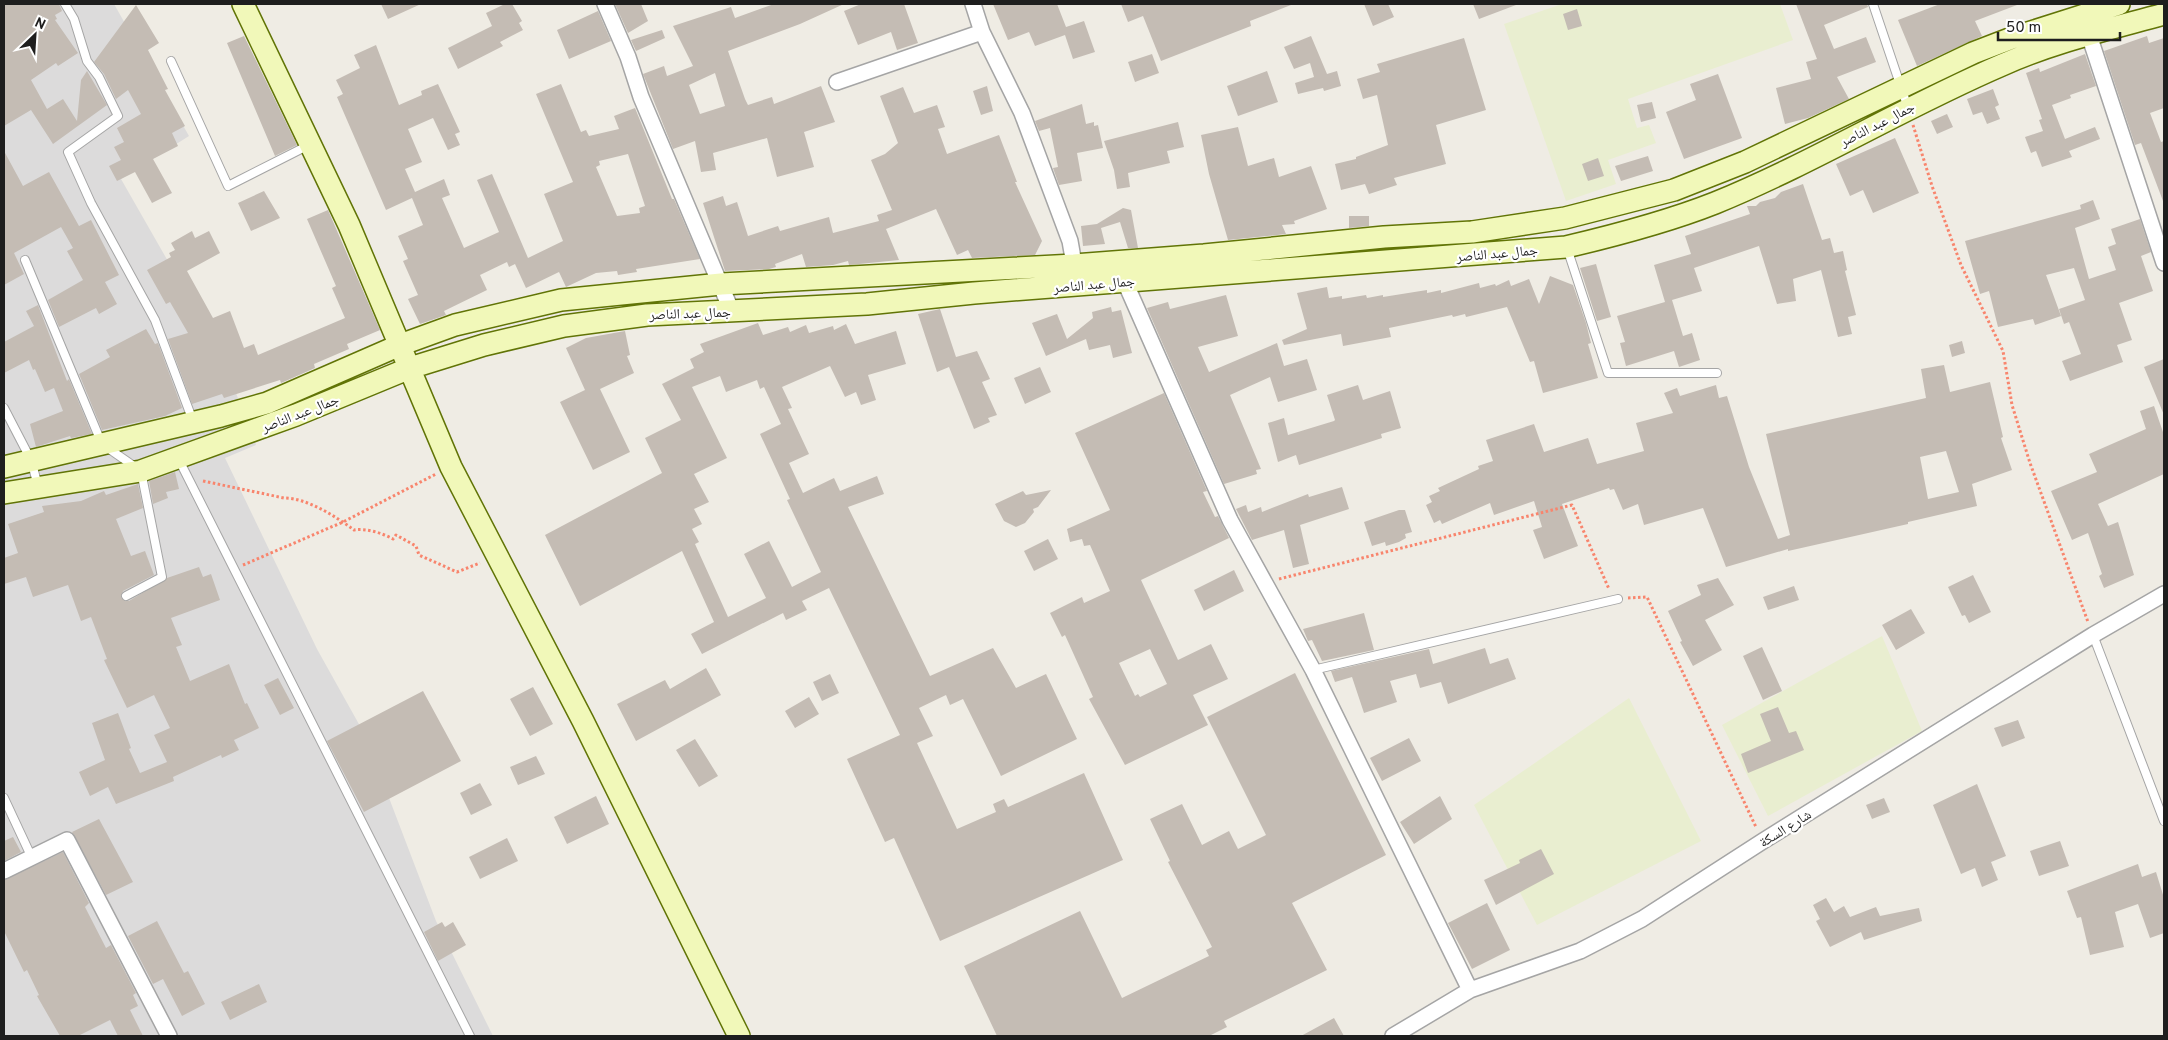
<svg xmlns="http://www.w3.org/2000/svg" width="2168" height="1040" font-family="Overpass,'Noto Naskh Arabic',sans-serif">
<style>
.residential{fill:#dcdbdb}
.farmland{fill:#e9eed0}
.building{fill:#c4bcb4;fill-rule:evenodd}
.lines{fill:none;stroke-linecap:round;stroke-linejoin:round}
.lane-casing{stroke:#a5a5a5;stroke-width:10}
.street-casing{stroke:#a5a5a5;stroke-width:18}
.secondary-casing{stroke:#617406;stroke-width:24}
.path{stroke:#f8856d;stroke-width:3;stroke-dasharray:2.5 2.5;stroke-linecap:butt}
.lane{stroke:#fff;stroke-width:8}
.street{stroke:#fff;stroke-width:15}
.secondary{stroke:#f1f8b9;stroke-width:21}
.labels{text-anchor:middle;stroke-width:4.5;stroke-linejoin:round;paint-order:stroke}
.street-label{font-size:14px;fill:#1e1e1e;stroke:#fff}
</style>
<rect width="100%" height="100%" fill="#efece4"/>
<path class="residential" d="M4,4H114L189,136L121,179L197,312L231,380L256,445L225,458L317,649L365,735L436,921L493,1036H4Z"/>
<path class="farmland" d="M1562,4H1780L1793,40L1628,99L1637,128L1649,125L1656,143L1608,160L1616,184L1566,201L1504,24Z
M1882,636L1922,731L1768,816L1722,725Z
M1629,698L1701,841L1537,925L1474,805Z"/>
<path class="building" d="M4,4H59L62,11L55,15L57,19L55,20L78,53L58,66L56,63L31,80L47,109L63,99L77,121L81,80L87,71L107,105L53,144L31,110L4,126Z
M381,4H421L388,19Z
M505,4H512L522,21L519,23L523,30L500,42L503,46L458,69L448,48L492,26L486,13Z
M615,4H641L648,21L628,33Z
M774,4H844L800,24L728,51L745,99L748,105L772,97L774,104L821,86L835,122L804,132L814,167L777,177L767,138L713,153L716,170L701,172L695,141L673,149L643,74L664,66L667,76L693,66L673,26L731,7L735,18ZM715,73L725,106L700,114L689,85Z
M861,4H904L918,43L897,50L891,32L858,45L844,11Z
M993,4H1057L1066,27L1084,21L1095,52L1073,59L1065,35L1035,46L1029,32L1008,40Z
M1121,4H1291V5L1250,21L1251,26L1161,61L1143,16L1128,22Z
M1364,4H1388L1394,17L1373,26Z
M1473,4H1516V5L1479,19Z
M1796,4H1867L1868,7L1824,25L1834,49L1866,37L1876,62L1837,77L1849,99L1808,118L1785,124L1776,88L1811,79L1806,62L1817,59Z
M1940,4H2016L2017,5L1975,21L1982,36L1917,66L1898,20Z
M136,5L159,43L148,50L168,89L165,90L185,126L172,133L178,146L153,159L172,193L152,203L135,172L117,181L109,166L121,160L114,147L124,142L117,128L141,114L128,90L116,99L104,74L94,62Z
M1577,9L1582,26L1568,30L1563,14Z
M598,11L611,41L569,59L557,30Z
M662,30L665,38L636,51L631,40Z
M244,36L297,145L275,156L227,43Z
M1311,36L1327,74L1337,71L1341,86L1324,91L1323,88L1298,94L1295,83L1314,77L1310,63L1294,69L1284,47Z
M2147,36L2149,43L2164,38V108L2150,113L2161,142L2164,141L2163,201L2141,143L2135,145L2104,51Z
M1464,38L1486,110L1436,125L1446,164L1394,178L1397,185L1369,194L1365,184L1341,190L1335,164L1356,159V157L1388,145L1377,95L1363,99L1357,79L1380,72L1377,64Z
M376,45L399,105L422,95L421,91L438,84L460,132L455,134L460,145L448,150L433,118L408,129L422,162L405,169L415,192L444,179L450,195L442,198L464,248L499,232L477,180L492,174L528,258L563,241L544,194L573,182L536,94L561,84L581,132L586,130L589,136L619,129L614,116L635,108L672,199H674L700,259L636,269L637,272L618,275L617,271L596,273L566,287L559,272L526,288L515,264L509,267L507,262L480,275L487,290L444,311L446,315L420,324L408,299L418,295L403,261L408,259L398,236L423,225L412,198L386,210L337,97L343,94L336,80L360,68L354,55ZM628,154L645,206L639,208L640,213L617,216L596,167L600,165L599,161Z
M1152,54L1159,73L1135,82L1128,62Z
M2085,54L2096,86L2070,95L2071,98L2052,105L2065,139L2095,127L2100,139L2069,151L2072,157L2042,167L2036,151L2031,153L2025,137L2043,131L2039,120L2042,119L2026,73L2039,68L2040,72Z
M1267,71L1278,102L1238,116L1227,86Z
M1718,74L1742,138L1684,159L1666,112L1696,100L1690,84Z
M987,86L993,111L981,115L973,91Z
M903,87L914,113L937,105L945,127L938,129L947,154L999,135L1017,182H1015L1042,241L1035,255L972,258L968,250L957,255L936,209L886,229L899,260L849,265L848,261L833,265L806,267L802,254L775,264L776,267L769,269L725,271L703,203L723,196L726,206L737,202L748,236L778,226L780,231L829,217L833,233L879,221L877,215L892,210L871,160L885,154L898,143L880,96Z
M1993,89L1999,105L1995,107L2000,119L1987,124L1982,112L1973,115L1967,99Z
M1652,102L1656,118L1641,122L1637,105Z
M1082,104L1086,124L1094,122V126L1098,125L1103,148L1077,153L1082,181L1059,185L1053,168L1058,167L1050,128L1039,131L1035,121Z
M1947,114L1953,127L1937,134L1931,121Z
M1178,122L1184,147L1167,151L1170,163L1128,173L1130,187L1117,189L1114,170L1104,141Z
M1238,127L1248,166L1274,158L1279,177L1311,166L1327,209L1294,221L1295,224L1282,225L1286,234L1228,240L1209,174L1201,135Z
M1895,138L1919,193L1873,213L1863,190L1850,196L1836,164Z
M4,151L23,186L49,172L79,226L91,220L119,275L105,282L117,304L99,314L96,308L59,327L48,300L83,280L67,251L73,248L61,227L14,253L24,274L4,285Z
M1648,156L1653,171L1621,181L1615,166Z
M1598,158L1604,176L1588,181L1582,164Z
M1803,184L1822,240L1830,238L1834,253L1843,251L1847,270L1845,271L1856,315L1848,317L1852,334L1838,337L1821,270L1793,279L1796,301L1777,304L1759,246L1694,268L1702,291L1672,300L1683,336L1692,333L1700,360L1679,367L1674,351L1626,366L1620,343L1625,342L1617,316L1665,302L1654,265L1691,254L1685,236L1750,214L1747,206H1756L1760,202L1775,198L1781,192Z
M264,191L280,218L251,231L238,203Z
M2093,200L2100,219L2075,228L2089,279L2116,270L2108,247L2116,244L2111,229L2140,219L2151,252L2141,256L2153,291L2119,303L2132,340L2117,345L2123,362L2070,381L2062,361L2081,354L2069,322L2064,324L2059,309L2085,300L2074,268L2046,275L2061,316L2035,325L2033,319L1998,327L1989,291L1980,294L1965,241L2081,209L2080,205Z
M1123,208L1131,210L1138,248H1128L1120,222L1101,228L1105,244L1083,246L1081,226L1097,224Z
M328,210L380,330L347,344L349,349L314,364L315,368L281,383L280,380L224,398L222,394L192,404L168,339L188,333L170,302L166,304L147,270L171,257L169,253L175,250L171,243L192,231L195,238L209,231L220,253L187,271L213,318L230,311L244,348L254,344L258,355L345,318L332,288L336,286L307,219Z
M1349,216H1369V226L1349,228Z
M1596,264L1611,317L1597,321L1580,268Z
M1550,276L1573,285L1586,323L1591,343L1588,344L1598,378L1543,393L1534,361L1530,362L1507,307L1466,317L1465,314L1453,317L1452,315L1389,328L1391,337L1343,346L1341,334L1284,345L1282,340L1307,329L1297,293L1327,287L1329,298L1342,296V299L1366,295L1367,298L1383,295V297L1427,290V293L1441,290V293L1479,283L1480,288L1495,284L1496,286L1509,280L1511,286L1529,279L1539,304Z
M1226,295L1238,336L1198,347L1209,372L1277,343L1284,366L1307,359L1317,390L1278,402L1270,377L1230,395L1261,469L1256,470L1257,474L1224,484L1147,308L1168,302L1170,309Z
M38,305L67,381L69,379L92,434L71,438L70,436L36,447L30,424L63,411L54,388L45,392L35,369L33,370L29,360L4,373V342L34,326L26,311Z
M1111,307L1112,312L1121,310L1132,353L1113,358L1110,345L1089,350L1086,339L1046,356L1032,323L1057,314L1067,339L1093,318L1092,312Z
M940,309L956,357L977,351L990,379L982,382L997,415L988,418L990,422L974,429L949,367L937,372L918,314Z
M758,323L763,335L788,327L790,332L806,325L809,333L833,326L834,330L846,324L855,344L896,331L906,364L868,375L876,400L861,405L856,392L845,397L830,366L782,387L792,408L788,409L809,454L789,463L803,493L834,478L840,491L877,476L884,494L848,507L930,676L993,648L1016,688L1046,674L1077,739L1001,776L963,699L950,705L946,695L919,708L933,736L917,743L957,829L996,812L993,804L1004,799L1008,807L1084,773L1123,860L940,941L894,838L885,842L847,759L900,735L829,588L802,601L807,610L786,620L783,613L702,654L691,634L714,622L682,551L580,606L545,535L662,473L645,438L681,420L662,384L694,368L690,359L704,352L700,344ZM720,376L726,392L757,380L760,389L764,387L781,424L760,434L790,499L787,500L821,572L792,587L769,541L744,554L766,598L728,617L695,544L699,542L692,529L702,524L694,509L709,502L694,474L727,458L692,387Z
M146,329L155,344L158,343L182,408L165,416L102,430L79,374L110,357L106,350Z
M625,331L630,355L627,356L634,373L600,389L630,452L593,470L560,402L585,390L566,348L586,338Z
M1962,341L1965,353L1952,357L1949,345Z
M2164,359V415L2144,367Z
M1944,365L1950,392L1990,382L2003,437L2001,438L2012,470L1972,484L1977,506L1908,522V524L1788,551V549L1726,567L1703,508L1644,525L1638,504L1623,510L1614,489L1610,490L1609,488L1562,504L1578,546L1544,559L1533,530L1542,527L1534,501L1494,515L1490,503L1442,524L1440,520L1434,523L1426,505L1432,502L1429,496L1440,491L1438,488L1479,469L1478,466L1493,461L1486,440L1534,424L1544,452L1588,438L1597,464L1644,451L1636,423L1673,413L1664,393L1677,388L1680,396L1716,385L1719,398L1727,396L1749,467L1778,539L1790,535L1766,434L1926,398L1921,369ZM1946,451L1959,492L1928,499L1920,457Z
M1040,367L1051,392L1025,404L1014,378Z
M1358,385L1363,400L1390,391L1401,428L1381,434L1382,438L1299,465L1296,455L1278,462L1268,423L1284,418L1288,435L1334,421L1335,420L1327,395Z
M1164,393L1207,491L1203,492L1215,517L1218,516L1229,538L1141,580L1178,660L1211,644L1228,679L1193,695L1208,725L1125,765L1089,699L1093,697L1065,635L1062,637L1050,613L1082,597L1084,603L1110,591L1090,545L1084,546L1082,539L1070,542L1067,529L1110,510L1075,433ZM1150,649L1167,684L1140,697L1138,694L1135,696L1119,663Z
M2154,406L2164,435V474L2098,504L2108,526L2118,522L2134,575L2104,588L2099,576L2102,574L2088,533L2072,540L2051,491L2097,472L2089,454L2146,429L2140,411Z
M175,472L179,489L166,492L168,498L153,504L149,481Z
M138,484L143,508L116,519L131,556L145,551L154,575L123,591L121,598L129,601L167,578L199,567L203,577L211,574L220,600L171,618L182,645L176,647L190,681L229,664L245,704L247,703L259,728L234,740L239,750L222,758L221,755L173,777L174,781L116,804L108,787L90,796L79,772L105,760L92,723L118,713L131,748L129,749L140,773L167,762L154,735L170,728L154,695L127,708L104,660L107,659L91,617L81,621L68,585L33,597L26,577L4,584V558L18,553L8,524L44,512L42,506L81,501L104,491L106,495Z
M1342,487L1349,509L1300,525L1309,564L1293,568L1284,530L1252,540L1236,509L1246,505L1248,512L1261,507L1262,512L1308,494L1309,497Z
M1051,490L1038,507L1033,509L1034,512L1025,523L1016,527L1004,521L995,504L1023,491L1026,495Z
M1399,510H1405L1412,532L1405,534L1406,538L1399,542L1386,546L1385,542L1372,546L1364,522Z
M1048,539L1058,559L1034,571L1024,551Z
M1234,570L1244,591L1204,611L1194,590Z
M1973,575L1991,612L1969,623L1965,615L1962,616L1948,587Z
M1718,578L1734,605L1705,620L1722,650L1693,666L1680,642L1682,641L1668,611L1701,595L1697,585Z
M1794,586L1799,600L1768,610L1763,597Z
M1911,609L1925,633L1896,650L1882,625Z
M1364,613L1374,650L1322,661L1312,640L1308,641L1303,629Z
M1762,647L1782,691L1763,700L1743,656Z
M1485,648L1490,664L1508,658L1516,679L1448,704L1441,682L1420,688L1416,674L1390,681L1397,702L1364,713L1352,677L1335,682L1331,671L1429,649L1433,664Z
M706,668L721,695L636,741L617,704L665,680L670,689Z
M1295,673L1386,855L1292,903L1327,970L1224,1021L1227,1027L1209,1036H997L964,966L1080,911L1122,998L1209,956L1206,950L1212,947L1168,862L1170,861L1150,819L1182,804L1202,845L1229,831L1238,849L1266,835L1207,717Z
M830,674L839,693L822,701L813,682Z
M278,678L294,708L280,715L264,685Z
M533,687L553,724L530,736L510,699Z
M423,691L461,761L364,812L327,741Z
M809,697L819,714L795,728L785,711Z
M1778,707L1789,733L1796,731L1804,750L1748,773L1741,754L1771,741L1760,714Z
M2018,720L2025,738L2002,747L1994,728Z
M1409,738L1421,761L1382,781L1370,758Z
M695,739L718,776L699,787L676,750Z
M536,756L545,774L518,785L510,767Z
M480,783L492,805L471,815L460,793Z
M1977,784L2006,856L1991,862L1998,880L1982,887L1975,868L1961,874L1933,805Z
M596,796L609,824L567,844L554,817Z
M1440,796L1452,819L1414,844L1400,822Z
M1884,798L1890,812L1872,819L1866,805Z
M99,819L133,882L106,895L72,832Z
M13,837L21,852L4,861V841Z
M507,838L518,861L480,879L469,857Z
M2060,841L2069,866L2039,876L2030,851Z
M1541,849L1554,874L1496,905L1484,880L1520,863L1519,860Z
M63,852L89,903L85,907L106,948L111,945L136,993L133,995L138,1006L130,1010L143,1036H118L110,1020L78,1036H60L37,996L39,995L27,970L24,972L4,931V880Z
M2138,864L2142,877L2156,872L2164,898V933L2150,938L2138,904L2115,912L2124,947L2090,955L2081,917L2077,918L2067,891Z
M1826,898L1834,912L1844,906L1850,917L1876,907L1880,916L1919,908L1922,921L1864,940L1861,932L1830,947L1816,921L1820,919L1813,905Z
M1487,903L1510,950L1472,969L1448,923Z
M157,921L184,973L188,971L205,1004L182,1016L163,979L153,984L128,936Z
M442,922L445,927L453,922L466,945L438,961L424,932Z
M259,984L267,1002L230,1020L221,1002Z
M1334,1018L1344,1036H1301Z"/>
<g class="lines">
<g class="lane-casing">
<path id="lane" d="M65,4L74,19L87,61L99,77L118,116L68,152L91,203L155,320L193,421
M1873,4L1908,108
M171,61L228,186L309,145
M1567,248L1608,373H1717
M25,260L102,444L141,471L162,577L126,596
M4,408L31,460L38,486
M178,458L470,1036
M2093,635L2164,821
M1313,670L1618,599
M4,798L32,858"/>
</g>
<g class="street-casing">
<path id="street" d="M605,4L628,57L641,97L732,312
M973,4L982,32L1022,113L1070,241L1076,275
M2089,35L2164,263
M837,82L982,32
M1125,282L1230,520L1313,670L1470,990
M4,871L67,840L169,1036
M1393,1036L1470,990L1580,951L1642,919L1763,841L2093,635L2164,594"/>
</g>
<g class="secondary-casing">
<path id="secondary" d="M243,4L349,225L451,467L583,721L739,1036
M4,467L221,416L267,403L400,345L455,325L561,300L721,284L1074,265L1204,255L1384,237L1472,232L1565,218L1674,190L1745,162L1973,53L2012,38L2119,4
M4,493L141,471L296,415L410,368L484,345L564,326L647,315L867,304L974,293L1566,247C1617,235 1667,222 1715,203C1813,163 1904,107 2002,65C2053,42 2110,29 2164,14"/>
</g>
<path class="path" d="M1913,125L1932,186L1961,265L2003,351L2012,405L2030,463L2088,622
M203,481L284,498C307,498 335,516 354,530C366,528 382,533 393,539L396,535L416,546L419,555L457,572L480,563
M243,565L343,522L436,474
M1279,579L1572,505L1609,589
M1628,598L1647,597L1756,827"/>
<use href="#lane" class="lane"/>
<use href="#street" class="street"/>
<use href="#secondary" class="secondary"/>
</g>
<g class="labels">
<g class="street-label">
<text transform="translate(1877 124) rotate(-27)" y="5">جمال عبد الناصر</text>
<text transform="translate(1497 253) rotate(-5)" y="5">جمال عبد الناصر</text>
<text transform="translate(1094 284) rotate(-5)" y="5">جمال عبد الناصر</text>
<text transform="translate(690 313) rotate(-2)" y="5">جمال عبد الناصر</text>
<text transform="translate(300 413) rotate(-21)" y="5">جمال عبد الناصر</text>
<text transform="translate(1785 828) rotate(-32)" y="5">شارع السكة</text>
</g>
</g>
<rect width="2168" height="1040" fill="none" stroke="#1e1e1e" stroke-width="10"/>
<g transform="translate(35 35) rotate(25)" stroke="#ffffff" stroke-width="4" paint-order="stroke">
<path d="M0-4L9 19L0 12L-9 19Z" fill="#1e1e1e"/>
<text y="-8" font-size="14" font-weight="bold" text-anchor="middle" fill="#1e1e1e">N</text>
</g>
<path d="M1998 32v8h122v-8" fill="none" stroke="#1e1e1e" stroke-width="2.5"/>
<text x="2006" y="32" font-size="15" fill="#1e1e1e" stroke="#ffffff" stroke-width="4" paint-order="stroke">50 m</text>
</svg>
